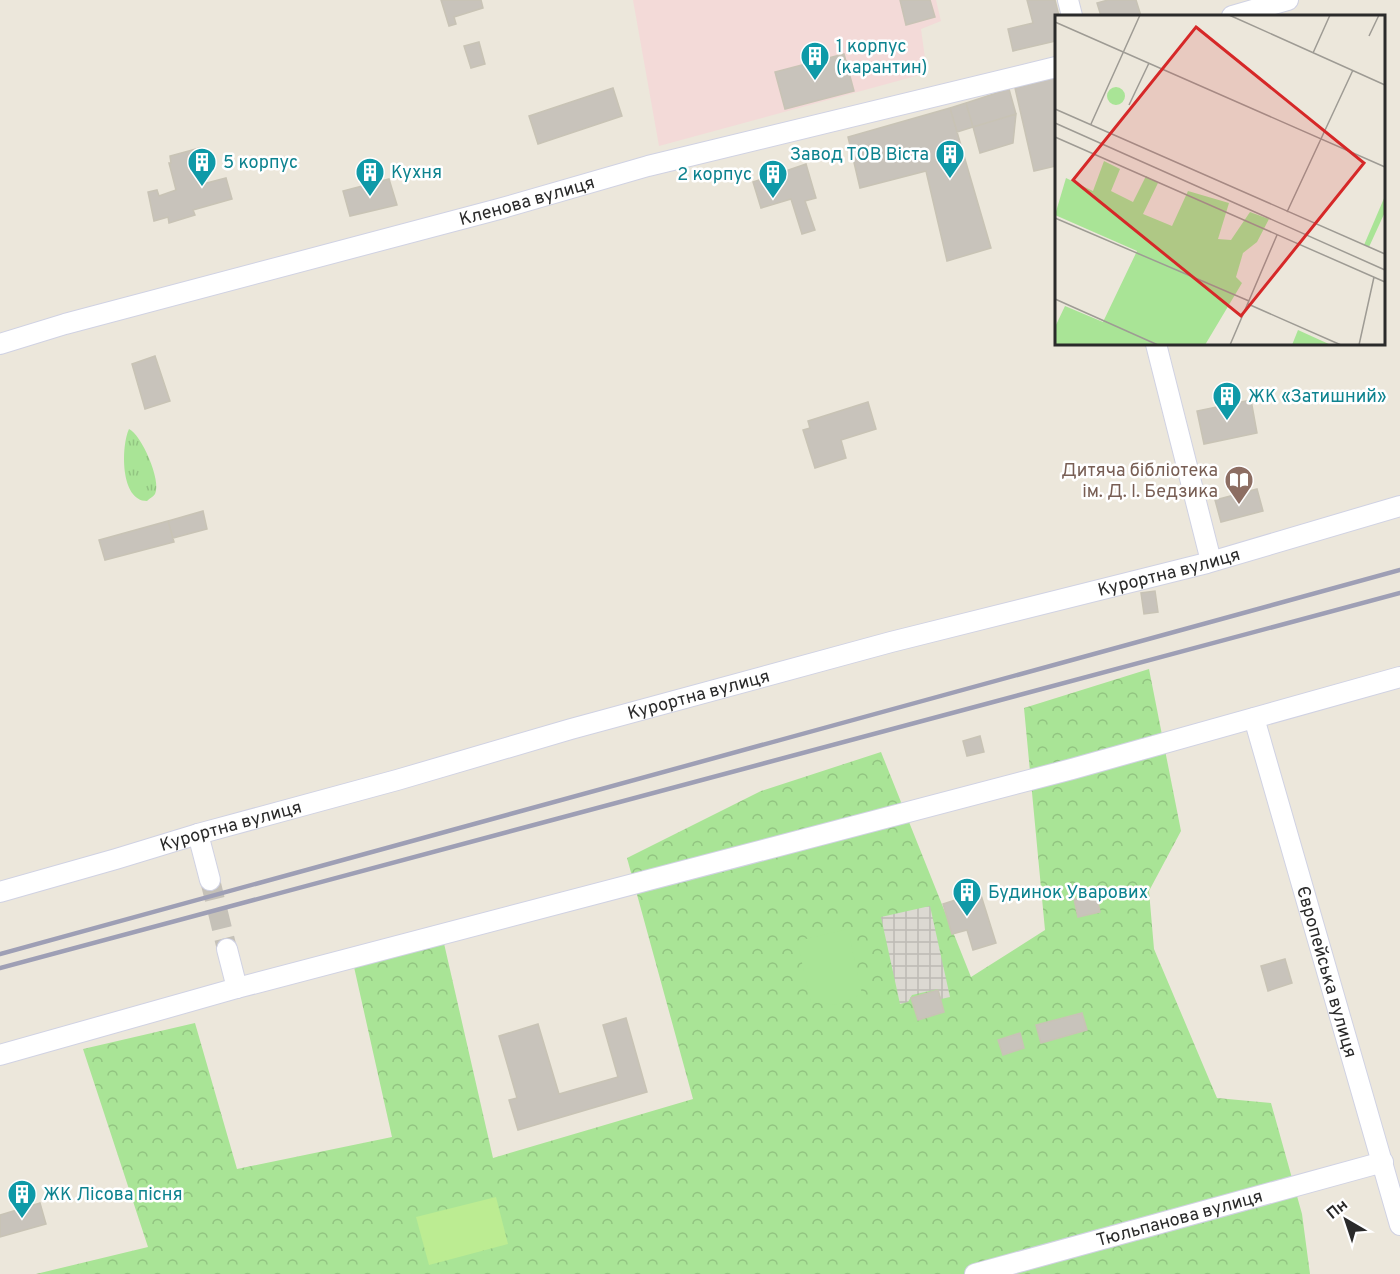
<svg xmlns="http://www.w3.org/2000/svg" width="1400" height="1274" font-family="Overpass,sans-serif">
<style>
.medical{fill:#f3dad8}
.grass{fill:url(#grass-tufts)}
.forest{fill:url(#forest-crowns)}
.park{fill:#a9e496}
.pitch{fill:#bcec92}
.plaza{fill:url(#plaza-grid)}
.building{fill:#c8c3bb;stroke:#c8c3b5;stroke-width:1.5}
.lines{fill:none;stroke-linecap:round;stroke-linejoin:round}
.minor-tunnel{stroke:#c5c1b8;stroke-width:20;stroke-dasharray:20 10;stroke-linecap:butt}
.minor-casing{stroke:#d0d2e3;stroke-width:22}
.minor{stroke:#fff;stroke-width:20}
.rail{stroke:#9e9fb5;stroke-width:4.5}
.labels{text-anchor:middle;stroke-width:5;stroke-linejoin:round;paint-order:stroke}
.culture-label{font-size:18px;fill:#0d838f;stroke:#fff;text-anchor:start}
.street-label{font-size:18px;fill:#2a2a2a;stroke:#fff}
.education-label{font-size:18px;fill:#785e54;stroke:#fff;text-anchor:end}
.inset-road{fill:none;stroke:#9e9b94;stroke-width:1.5}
.view{fill:#d62828;fill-opacity:0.15;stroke:#d62828;stroke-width:3}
.inset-edge{fill:none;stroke:#2a2a2a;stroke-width:3}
</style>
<defs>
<pattern id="grass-tufts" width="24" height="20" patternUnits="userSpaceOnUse" patternTransform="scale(1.5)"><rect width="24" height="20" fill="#a9e496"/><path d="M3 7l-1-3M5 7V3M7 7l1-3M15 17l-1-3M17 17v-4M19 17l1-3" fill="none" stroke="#92c481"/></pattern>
<pattern id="forest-crowns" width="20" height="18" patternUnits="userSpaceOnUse" patternTransform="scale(1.5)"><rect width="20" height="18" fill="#a9e496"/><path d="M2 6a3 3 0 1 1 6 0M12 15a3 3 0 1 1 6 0" fill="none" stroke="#92c481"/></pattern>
<pattern id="plaza-grid" width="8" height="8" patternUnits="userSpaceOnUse" patternTransform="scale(1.5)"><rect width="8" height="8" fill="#dcd9d2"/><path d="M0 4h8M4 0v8" fill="none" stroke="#bdbab4"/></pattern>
</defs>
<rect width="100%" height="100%" fill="#ece7db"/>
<path class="medical" d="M633,0H936L941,21L921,29L927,73L659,146Z"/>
<path class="grass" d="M129,429C141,434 162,481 155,494C153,497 150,498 147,501C120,501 121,446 129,429Z"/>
<path class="forest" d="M1149,669L1181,831L1149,891L1154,949L1217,1098L1271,1103L1302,1214L1310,1274H36L148,1247L83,1049L195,1023L237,1169L392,1137L352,958L443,939L493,1158L693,1099L627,858L761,791L881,752L971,977L1045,930L1024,708Z"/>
<path class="park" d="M848,929L862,994L837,1005L811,1002L797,941Z"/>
<path class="pitch" d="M496,1197L508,1244L429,1265L416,1217Z"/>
<path class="plaza" d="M930,906L950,997L941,999L938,989L912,995L908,1002L900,1004L881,917Z"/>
<path class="building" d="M441,0H481L483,8L454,17L456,24L449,26Z
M900,0H930L935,17L906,25Z
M1027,0H1055L1059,16H1056V41L1013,51L1008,29L1033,23Z
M1108,0H1136L1141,16H1101L1097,3Z
M479,42L485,64L471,68L464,46Z
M844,54L854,91L785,109L775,72Z
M1056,78V166L1034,171L1015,88Z
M613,88L622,116L538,144L529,116Z
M1009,89L1016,114L973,127L966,103Z
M966,103L973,127L957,132L950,108Z
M950,108L991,248L947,261L926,171L860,188L848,137Z
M1016,114L1013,143L980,153L973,127Z
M200,148L203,155L192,159L199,185L226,178L232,199L193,210L195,215L169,223L168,217L154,221L148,192L157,190L159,196L176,190L169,163H171L170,156Z
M806,164L816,198L805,201L815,230L802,234L791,199L761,208L753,182Z
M389,179L397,205L350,216L343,191Z
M155,356L170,401L145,409L132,364Z
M1251,400L1257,433L1204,444L1197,411Z
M868,402L876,429L841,440L846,458L815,468L803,430L810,428L808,421Z
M1257,489L1263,511L1221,522L1215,500Z
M203,511L207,529L173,538L168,521Z
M168,521L174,542L105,560L99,540Z
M1155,591L1158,612L1144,614L1141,593Z
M980,736L984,752L967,756L963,741Z
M980,892L996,943L973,950L967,930L952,934L943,904Z
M1096,894L1100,912L1078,917L1074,899Z
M1285,959L1292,983L1268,991L1261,966Z
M938,990L944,1012L918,1020L911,998Z
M1082,1013L1087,1030L1041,1043L1036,1025Z
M626,1018L647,1092L518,1130L509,1100L517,1098L499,1036L538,1024L559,1094L618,1077L603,1025Z
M1020,1033L1024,1048L1003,1055L998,1040Z
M40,1203L46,1224L0,1237V1215Z"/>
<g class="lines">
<path class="minor-tunnel" d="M210,880L227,949"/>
<g class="minor-casing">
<g id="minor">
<path d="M1068,0L1072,16"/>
<path d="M1232,16L1288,0"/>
<path id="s1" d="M0,344L65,324L499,209L648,166L1056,67"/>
<path d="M1156,344L1211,561"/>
<path id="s2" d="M1254,718L1400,1225"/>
<path d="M198,834L210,880"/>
<path id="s3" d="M0,892L116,859L198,834L397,780L571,729L891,642L1207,563L1400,506"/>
<path d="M227,949L237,988"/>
<path d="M0,1055L237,988L1072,769L1400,677"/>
<path id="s4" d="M975,1274L1383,1162"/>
</g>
</g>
<use href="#minor" class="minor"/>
<path class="rail" d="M0,954L1400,570
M0,968L1400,593"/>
</g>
<defs>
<g id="building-pin" transform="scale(1.5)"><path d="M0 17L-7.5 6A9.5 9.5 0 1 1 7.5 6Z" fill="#0f9aa8" stroke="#fff"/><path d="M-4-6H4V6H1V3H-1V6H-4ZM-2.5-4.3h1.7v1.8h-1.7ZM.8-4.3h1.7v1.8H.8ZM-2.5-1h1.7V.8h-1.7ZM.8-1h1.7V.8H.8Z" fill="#fff"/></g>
<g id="library-pin" transform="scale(1.5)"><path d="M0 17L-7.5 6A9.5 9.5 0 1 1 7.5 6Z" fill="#8d6e63" stroke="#fff"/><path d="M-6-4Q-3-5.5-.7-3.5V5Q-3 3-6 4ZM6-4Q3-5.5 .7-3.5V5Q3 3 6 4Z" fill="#fff"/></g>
</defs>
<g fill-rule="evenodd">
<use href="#building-pin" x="815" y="56"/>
<use href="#building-pin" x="950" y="154"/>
<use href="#building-pin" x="202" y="162"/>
<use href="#building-pin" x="370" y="172"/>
<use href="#building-pin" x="773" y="174"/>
<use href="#building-pin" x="1227" y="396"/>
<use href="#library-pin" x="1239" y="480"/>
<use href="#building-pin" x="967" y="892"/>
<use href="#building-pin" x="22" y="1194"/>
</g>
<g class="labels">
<g class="culture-label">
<text x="836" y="52">1 корпус<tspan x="836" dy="21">(карантин)</tspan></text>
<text x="929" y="160" text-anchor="end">Завод ТОВ Віста</text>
<text x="223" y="168">5 корпус</text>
<text x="391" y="178">Кухня</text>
<text x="752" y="180" text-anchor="end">2 корпус</text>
<text x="1248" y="402">ЖК «Затишний»</text>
<text x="988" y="898">Будинок Уварових</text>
<text x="43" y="1200">ЖК Лісова пісня</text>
</g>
<g class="street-label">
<text dy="6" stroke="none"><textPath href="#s1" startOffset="546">Кленова вулиця</textPath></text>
<text dy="6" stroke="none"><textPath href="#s3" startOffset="1212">Курортна вулиця</textPath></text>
<text dy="6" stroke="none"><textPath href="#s3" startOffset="726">Курортна вулиця</textPath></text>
<text dy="6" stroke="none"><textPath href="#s3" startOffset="240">Курортна вулиця</textPath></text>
<text dy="6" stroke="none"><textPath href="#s2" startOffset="264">Європейська вулиця</textPath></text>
<text dy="6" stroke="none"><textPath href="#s4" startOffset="212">Тюльпанова вулиця</textPath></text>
</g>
<g class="education-label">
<text x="1218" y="476">Дитяча бібліотека<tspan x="1218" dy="21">ім. Д. І. Бедзика</tspan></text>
</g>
</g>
<g transform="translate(1055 15)">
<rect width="330" height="330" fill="#ece7db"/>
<path d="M49,146L65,154L56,176L78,187L91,161L103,168L88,199L117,211L133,176L174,188L163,224L176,225L195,197L214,204L202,227L188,238L181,262L187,268L150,330H0V312L10,291L48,307L82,236L0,200L11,163L38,176ZM243,315L276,330H237Z" fill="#a9e496"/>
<path d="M52 81a9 9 0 1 1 18 0a9 9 0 1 1-18 0ZM330,181V197L314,232L309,230Z" fill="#a9e496"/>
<path class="inset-road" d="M174,0L330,70M0,7L330,152M314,21L324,0M258,38L275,0M74,90L94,48M0,94L330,239M0,108L330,255M36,109L85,0M0,122L330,267M232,197L298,55M0,203L194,286M0,284L103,330M193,289L286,330M175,330L222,220M304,330L319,262"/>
<path class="view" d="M141,12L309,148L186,301L18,165Z"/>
<rect width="330" height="330" class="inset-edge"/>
</g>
<g transform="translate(1346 1220) rotate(321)" stroke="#ffffff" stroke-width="4.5" paint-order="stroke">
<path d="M0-4.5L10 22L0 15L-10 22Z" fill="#2a2a2a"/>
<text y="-9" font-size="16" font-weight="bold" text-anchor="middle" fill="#2a2a2a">Пн</text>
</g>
</svg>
